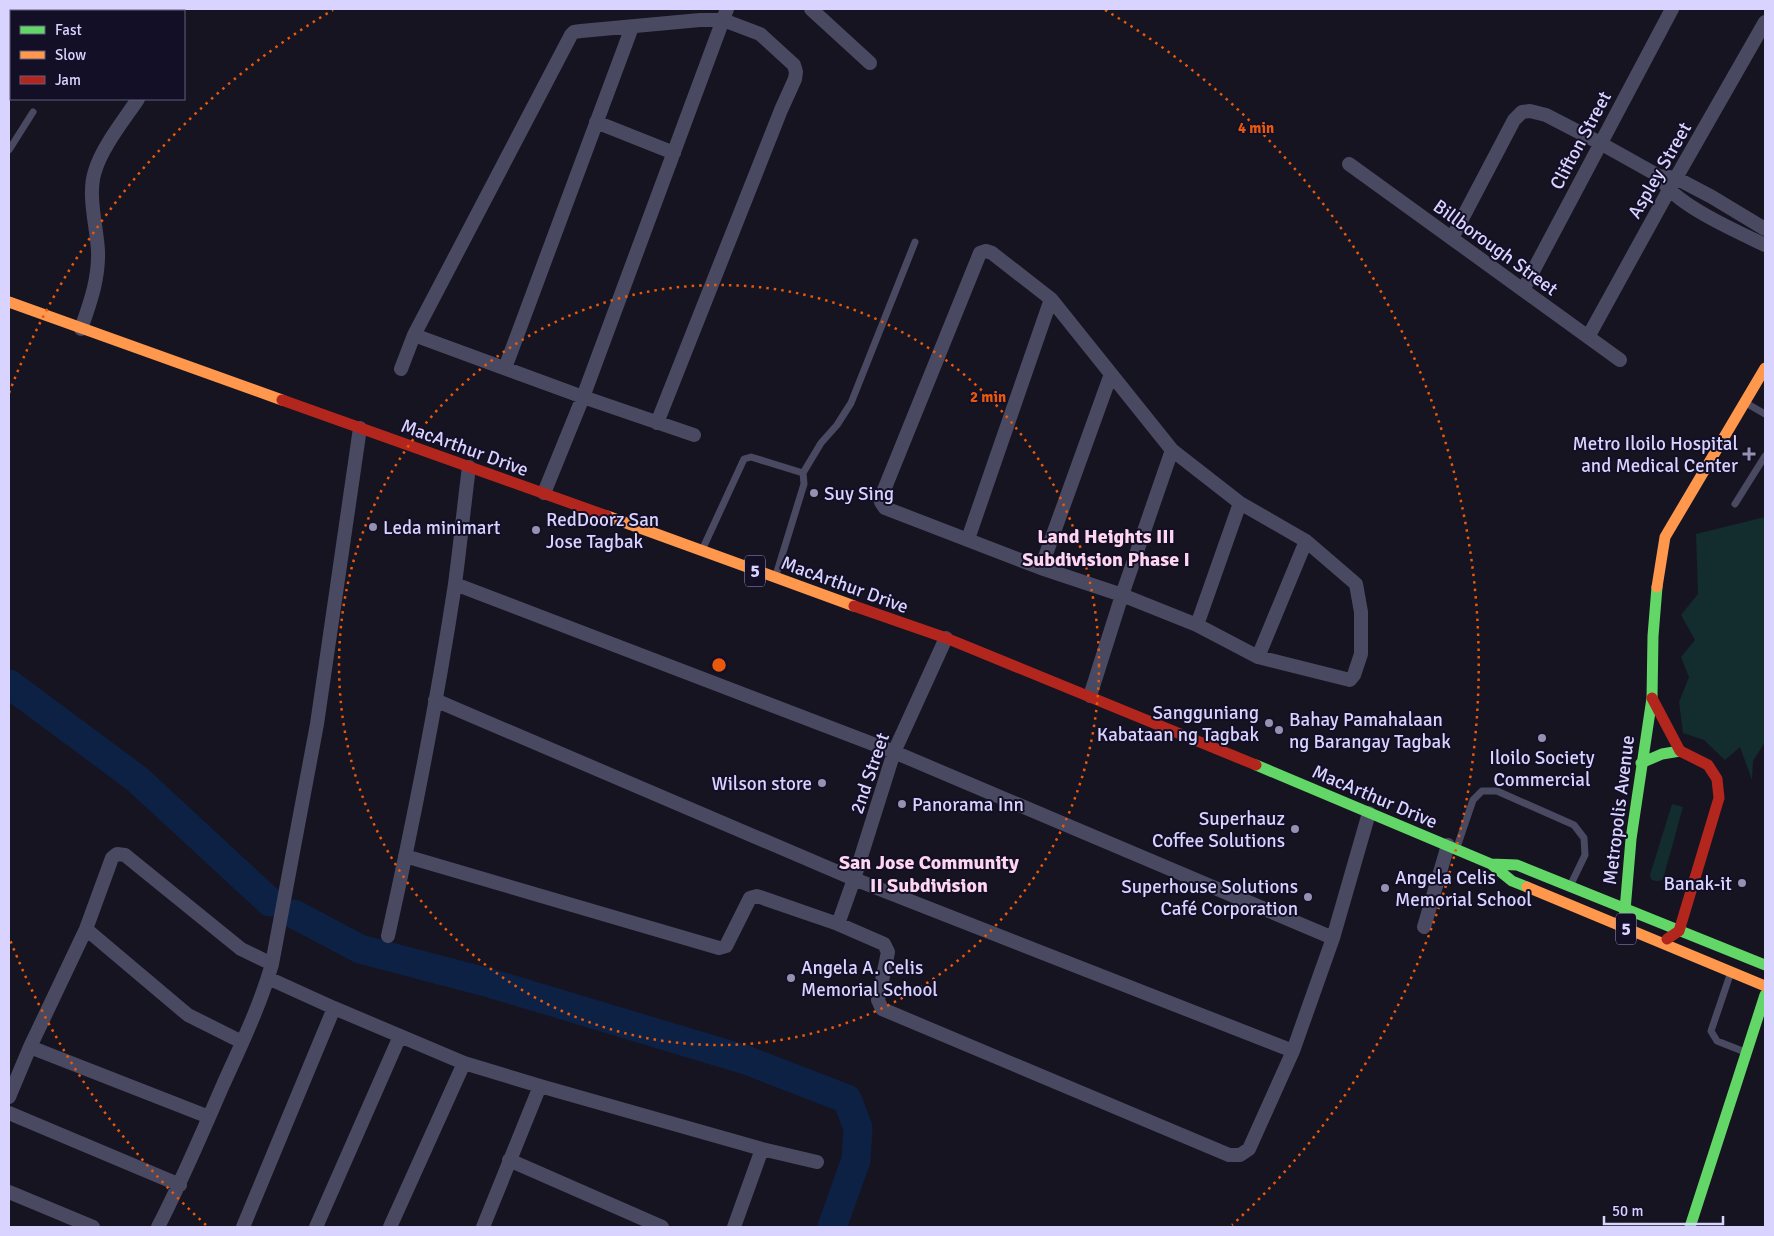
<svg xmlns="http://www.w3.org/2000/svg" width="1774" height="1236" font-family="Signika,sans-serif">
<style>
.green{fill:#132c2d}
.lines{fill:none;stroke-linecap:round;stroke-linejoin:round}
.river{stroke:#0d2144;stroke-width:29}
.lane{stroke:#4a4962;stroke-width:7}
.street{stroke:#4a4962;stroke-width:14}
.fast{stroke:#63d668;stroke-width:11}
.slow{stroke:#ff974d;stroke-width:11}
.jam{stroke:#b3261e;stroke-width:11}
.ring{fill:none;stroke:#e8590c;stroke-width:2.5;stroke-dasharray:2.5 5}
.poi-dot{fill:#9591b1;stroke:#130f26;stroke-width:2}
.labels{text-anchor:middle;stroke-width:4;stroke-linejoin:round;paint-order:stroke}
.shield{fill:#130f26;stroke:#9e99be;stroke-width:1}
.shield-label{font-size:18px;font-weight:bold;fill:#d9d4ff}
.street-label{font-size:19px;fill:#d9d4ff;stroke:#130f26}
.poi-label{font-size:19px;fill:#d9d4ff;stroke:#130f26;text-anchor:start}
.neighbourhood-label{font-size:20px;font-weight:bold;fill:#ffd6f0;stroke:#130f26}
.centre{fill:#e8590c;stroke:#130f26;stroke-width:2.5}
.ring-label{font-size:15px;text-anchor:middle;font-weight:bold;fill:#e8590c;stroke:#130f26;stroke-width:4;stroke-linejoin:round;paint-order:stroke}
</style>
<rect width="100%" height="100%" fill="#161421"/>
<path class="green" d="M1765,517V742L1753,761L1752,780L1740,747L1725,760L1704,740L1683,733L1679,702L1689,677L1681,657L1695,640L1681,615L1698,594L1696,534Z
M1672,804L1683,807L1663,879C1659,882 1656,882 1651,879L1650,875Z"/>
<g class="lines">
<path class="river" d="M9,684L137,779L270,902
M294,914L360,949L493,984L746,1060L847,1099L858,1128L856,1160L832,1227"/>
<path class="lane" d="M9,150L33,112
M1746,403L1765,414
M803,473L821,443L837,425L851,403L915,242
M1735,504L1765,456
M703,548L744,459L751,457L803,473L804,484L776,575
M1457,847L1473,800L1482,791H1497L1574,825L1584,838L1585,855L1571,884
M1730,975L1711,1031L1717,1041L1745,1052"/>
<path class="street" d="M811,9L870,63
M596,122L674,153
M1349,164L1620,360
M1664,183C1681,207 1738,232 1765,245
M1452,238L1514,120L1522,112L1530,111L1546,115L1600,143L1659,176L1676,178L1712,197L1765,229
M986,251L992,253L1051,299L1172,450L1240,503L1306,541L1356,584L1361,612V654L1354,675L1350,680L1258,657L1197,625L1122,595L1041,568L885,508L881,502L882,495L980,253Z
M1523,290L1672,9
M81,329C90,303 99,279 98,251C97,227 87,195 95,171C102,147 124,120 138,99
M414,335L583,397L694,435
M1588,337L1669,190L1765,22
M505,368L632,27
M401,369L414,335L571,35L574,32L581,31L700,20H723L760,34L794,65L796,72L795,79L781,110L657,423
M544,493L583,397L727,9
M968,539L1051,299
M1041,568L1111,374
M455,584L894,752L1333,938
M1197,625L1240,503
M1258,657L1306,541
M1090,696L1122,595L1172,450
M435,700L854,879L1293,1051
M405,856L719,948L726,946L750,898L757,896L838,924L884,944L888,952L878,1000L882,1009L1229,1155H1240L1249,1149L1293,1051L1333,938L1369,813
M838,924L854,879L894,752L946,638
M1424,927L1448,845
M86,929L188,1015L242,1042
M388,936C414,819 437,702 455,584C460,546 464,506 469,467
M268,978L334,1008L464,1063L540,1086L483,1227
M30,1047L209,1117
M540,1086L762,1149L817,1162
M9,1097L30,1047L86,929L112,858L117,854L125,855L241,949L272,964
M9,1113L180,1185
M509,1160L662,1227
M9,1192L93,1227
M158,1227C182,1181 202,1133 223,1085C241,1045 260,1006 272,964L317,724L360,428
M243,1227L334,1008
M316,1227L400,1036
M390,1227L464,1063
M734,1227L762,1149"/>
<path class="fast" d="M1641,763L1662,754L1680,751
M1256,765L1491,864L1512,881L1527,887
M1491,864L1517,865L1765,965
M1624,922L1631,839L1652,698L1653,636L1657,587
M1690,1227L1765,995"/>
<path class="slow" d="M9,302L282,400
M607,516L854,606
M1657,587L1665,537L1765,368
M1527,887L1765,986"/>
<path class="jam" d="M282,400L607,516
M854,606L946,638L1256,765
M1652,698L1680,751L1708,765L1717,779L1719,798L1679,931L1667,939"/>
</g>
<g class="ring">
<circle cx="719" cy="665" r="380"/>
<path d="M206 1225A760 760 0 0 1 9 937M9 393A760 760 0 0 1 333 10M1105 10A760 760 0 0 1 1232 1225"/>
</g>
<g class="poi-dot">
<path d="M1746.5 446.5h5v5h5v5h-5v5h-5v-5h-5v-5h5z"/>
<circle cx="814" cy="493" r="5"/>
<circle cx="373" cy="527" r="5"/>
<circle cx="536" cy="530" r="5"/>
<circle cx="1269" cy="723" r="5"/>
<circle cx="1279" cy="730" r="5"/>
<circle cx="1542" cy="738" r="5"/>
<circle cx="822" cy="783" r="5"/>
<circle cx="902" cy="804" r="5"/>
<circle cx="1295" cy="829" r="5"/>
<circle cx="1742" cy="883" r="5"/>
<circle cx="1385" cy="888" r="5"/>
<circle cx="1308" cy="897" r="5"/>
<circle cx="791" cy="978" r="5"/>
</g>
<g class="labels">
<g class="shield">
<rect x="745" y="555.5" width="20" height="31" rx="4"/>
<rect x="1616" y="913.5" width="20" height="31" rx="4"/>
</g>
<g class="shield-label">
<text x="755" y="577">5</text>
<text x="1626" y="935">5</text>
</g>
<g class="street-label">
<text transform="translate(1580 140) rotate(-62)" y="7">Clifton Street</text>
<text transform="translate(1659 170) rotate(-60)" y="7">Aspley Street</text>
<text transform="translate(1496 247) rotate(36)" y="7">Billborough Street</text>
<text transform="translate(465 447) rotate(20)" y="7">MacArthur Drive</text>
<text transform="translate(845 584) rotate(20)" y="7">MacArthur Drive</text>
<text transform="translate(869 773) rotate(-71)" y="7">2nd Street</text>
<text transform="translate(1375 796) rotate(23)" y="7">MacArthur Drive</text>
<text transform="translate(1618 810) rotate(-83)" y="7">Metropolis Avenue</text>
</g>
<g class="poi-label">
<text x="1738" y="450" text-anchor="end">Metro Iloilo Hospital<tspan x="1738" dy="22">and Medical Center</tspan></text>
<text x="824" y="500">Suy Sing</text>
<text x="546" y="526">RedDoorz San<tspan x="546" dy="22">Jose Tagbak</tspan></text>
<text x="383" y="534">Leda minimart</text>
<text x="1259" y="719" text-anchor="end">Sangguniang<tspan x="1259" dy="22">Kabataan ng Tagbak</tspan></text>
<text x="1289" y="726">Bahay Pamahalaan<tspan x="1289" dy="22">ng Barangay Tagbak</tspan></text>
<text x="1542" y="764" text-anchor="middle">Iloilo Society<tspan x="1542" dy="22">Commercial</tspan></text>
<text x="812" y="790" text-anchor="end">Wilson store</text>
<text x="912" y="811">Panorama Inn</text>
<text x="1285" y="825" text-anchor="end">Superhauz<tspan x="1285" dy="22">Coffee Solutions</tspan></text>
<text x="1395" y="884">Angela Celis<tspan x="1395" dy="22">Memorial School</tspan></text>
<text x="1732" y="890" text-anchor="end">Banak-it</text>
<text x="1298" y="893" text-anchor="end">Superhouse Solutions<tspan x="1298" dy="22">Café Corporation</tspan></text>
<text x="801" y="974">Angela A. Celis<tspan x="801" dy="22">Memorial School</tspan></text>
</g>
<g class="neighbourhood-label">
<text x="1106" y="543">Land Heights III<tspan x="1106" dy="23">Subdivision Phase I</tspan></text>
<text x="929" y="869">San Jose Community<tspan x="929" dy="23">II Subdivision</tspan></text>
</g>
</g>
<circle cx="719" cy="665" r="8" class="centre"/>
<g class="ring-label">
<text x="1256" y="133">4 min</text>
<text x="988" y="402">2 min</text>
</g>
<rect width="1774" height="1236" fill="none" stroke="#d9d4ff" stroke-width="20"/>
<rect x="10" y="10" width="175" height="90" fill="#130f26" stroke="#625e7d"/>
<rect x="20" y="26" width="25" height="8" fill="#63d668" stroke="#625e7d"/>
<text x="55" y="35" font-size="15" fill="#d9d4ff">Fast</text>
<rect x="20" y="51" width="25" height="8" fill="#ff974d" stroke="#625e7d"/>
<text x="55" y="60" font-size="15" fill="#d9d4ff">Slow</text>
<rect x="20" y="76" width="25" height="8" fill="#b3261e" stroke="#625e7d"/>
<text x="55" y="85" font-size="15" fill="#d9d4ff">Jam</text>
<path d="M1604 1216v8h119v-8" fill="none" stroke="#d9d4ff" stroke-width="2.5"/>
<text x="1612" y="1216" font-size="15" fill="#d9d4ff" stroke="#130f26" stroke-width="4" paint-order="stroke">50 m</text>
</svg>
